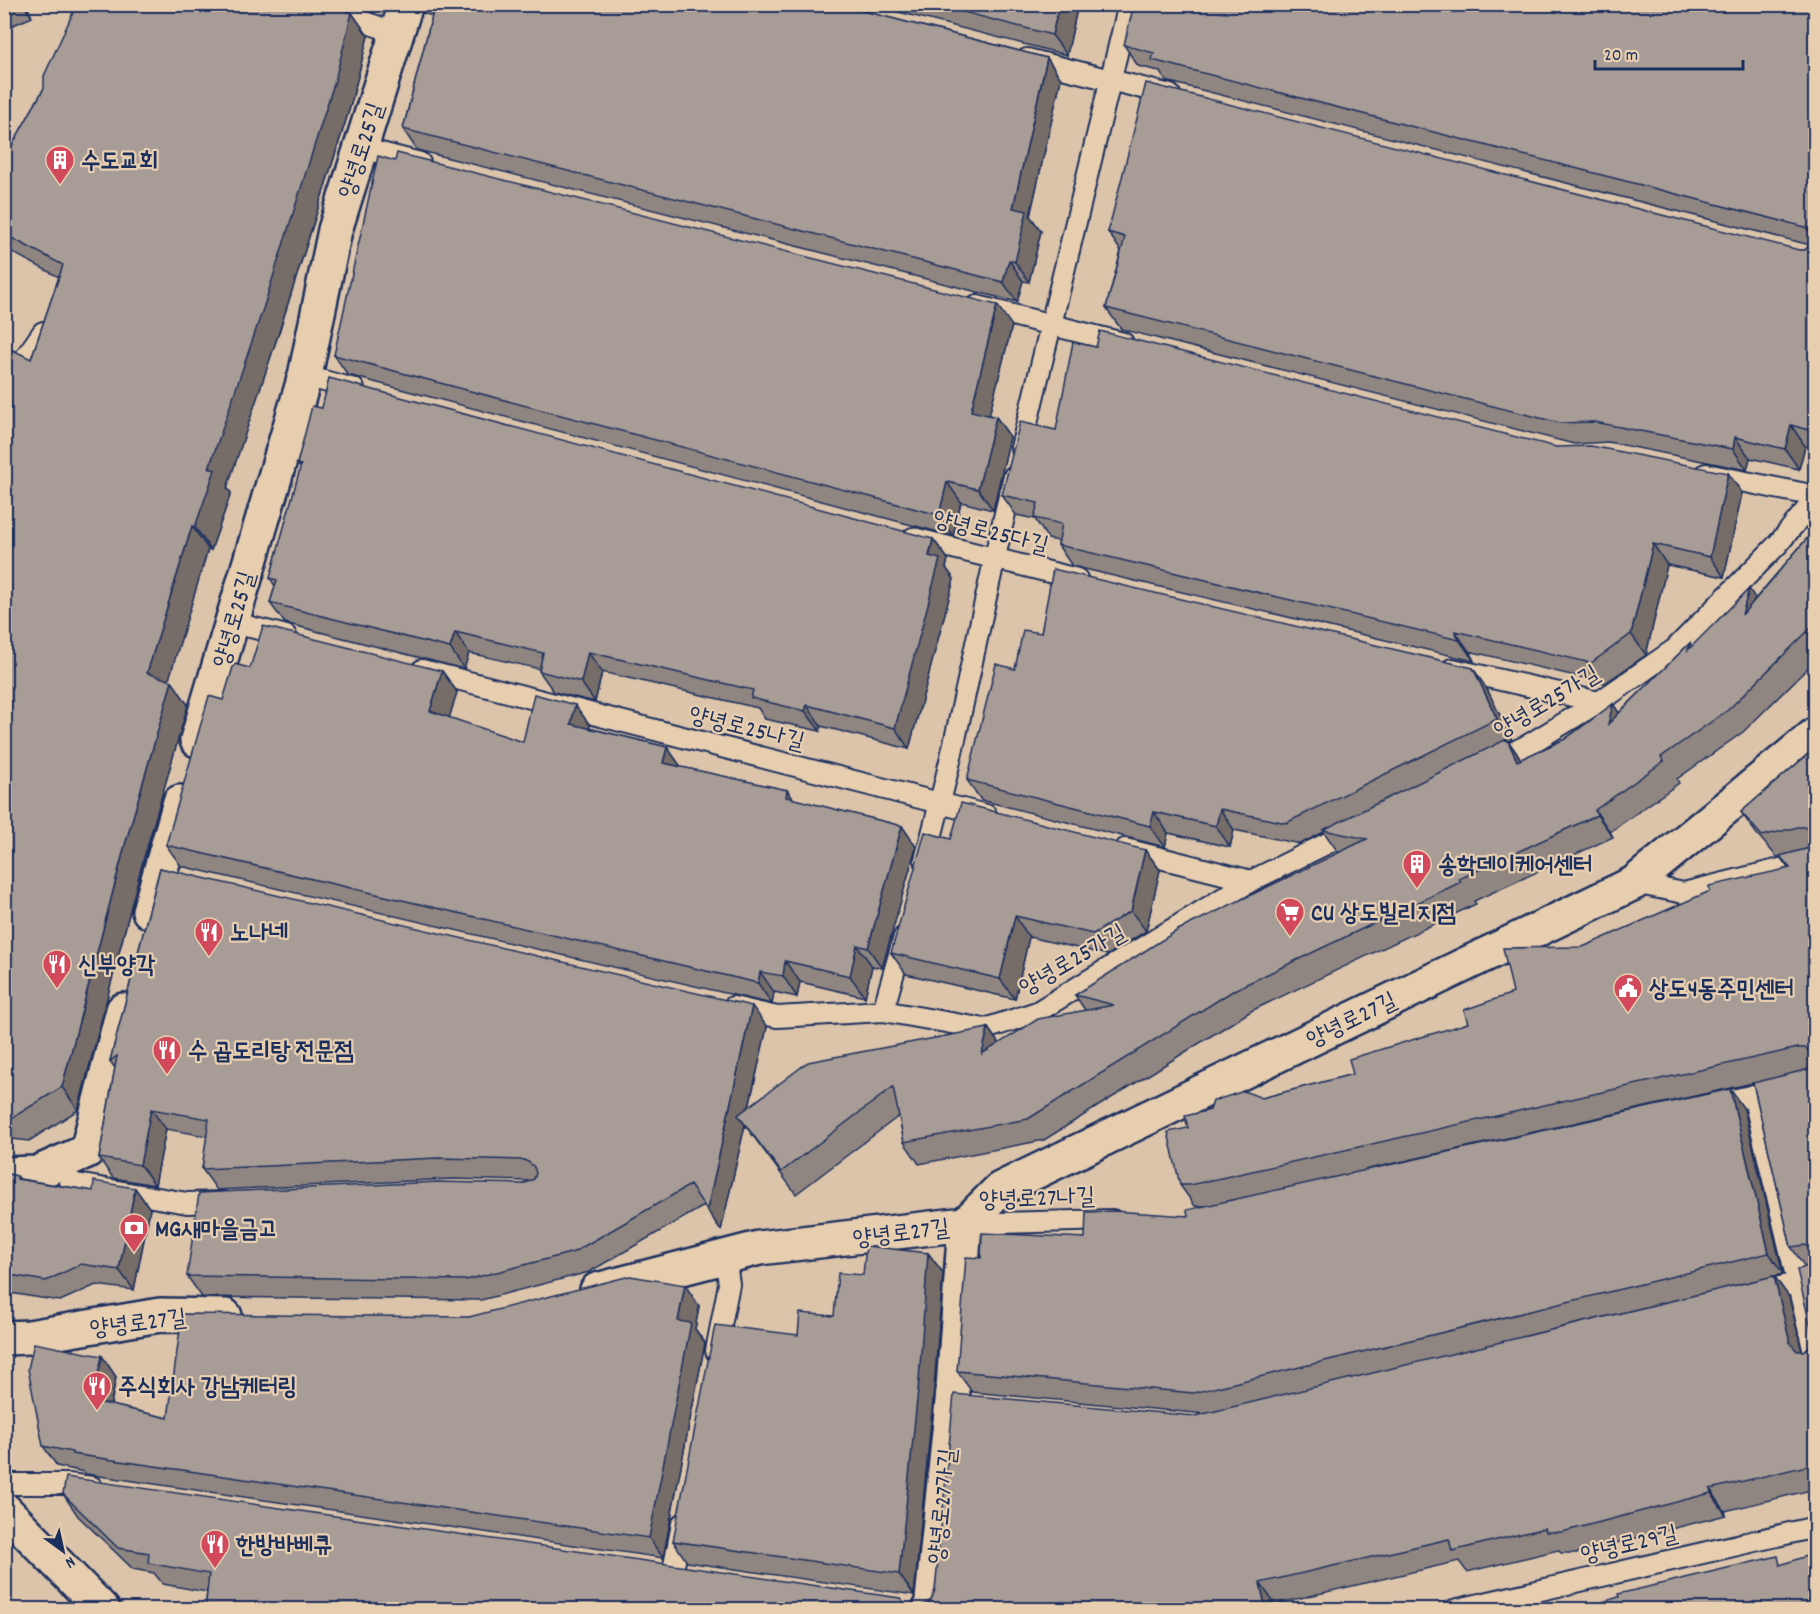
<svg xmlns="http://www.w3.org/2000/svg" width="1820" height="1614" font-family="Dekko,'Poor Story',sans-serif">
<style>
.lines{fill:none;stroke-linecap:round;stroke-linejoin:round}
.service-casing{stroke:#1b2f5e;stroke-width:24}
.minor-casing{stroke:#1b2f5e;stroke-width:38}
.secondary-casing{stroke:#1b2f5e;stroke-width:38}
.service{stroke:#e7ceaf;stroke-width:20}
.minor{stroke:#e7ceaf;stroke-width:33}
.secondary{stroke:#e7ceaf;stroke-width:33}
.wall{fill:#908681;stroke:#1b2f5e;stroke-width:1.5;fill-rule:evenodd}
.shaded-wall{fill:#766d69;stroke:#1b2f5e;stroke-width:1.5}
.building{fill:#a89c96;stroke:#1b2f5e;stroke-width:1.5}
.labels{text-anchor:middle;stroke-width:4.5;stroke-linejoin:round;paint-order:stroke}
.street-label{font-size:24px;fill:#1b2f5e;stroke:#e7ceaf}
.poi-label{font-size:24px;font-weight:bold;fill:#1b2f5e;stroke:#e7ceaf;text-anchor:start}
</style>
<rect width="100%" height="100%" fill="#dbc4aa"/>
<filter id="ink" filterUnits="userSpaceOnUse"><feTurbulence type="fractalNoise" baseFrequency=".0167" numOctaves="2"/><feDisplacementMap in="SourceGraphic" scale="12" xChannelSelector="R" yChannelSelector="G"/><feConvolveMatrix kernelMatrix="1 2 1 2 8 2 1 2 1" color-interpolation-filters="sRGB"/></filter>
<g filter="url(#ink)">
<g class="lines">
<g class="service-casing">
<path id="service" d="M311,4L397,33
M1027,59L1170,95
M361,148L420,163
M977,306L1123,343
M305,376L354,389
M4,388L43,332
M1021,448L1129,4
M1706,474L1816,496
M913,538L1077,579
M231,622L286,636
M1452,669L1599,702
M422,670L986,815
M1491,763L1528,745L1599,702L1675,649L1778,544L1816,498
M1125,849L1251,881
M925,860C960,733 982,604 1014,476
M1634,883L1684,893L1816,860
M733,1007L777,1017L883,1011L985,1029L1037,1012L1251,881L1354,830
M883,1011L904,937
M1753,1095L1816,1361
M1711,1105L1816,1081
M62,1162L71,1183L187,1203L223,1202
M965,1224L1112,1220
M1756,1293L1816,1278
M716,1351L729,1284L725,1256
M4,1484H68L92,1487
M673,1571L682,1524
M1454,1610L1816,1527"/>
</g>
<g class="minor-casing">
<path id="minor" d="M197,740L305,376L335,230L406,4
M149,911L180,802
M4,1174L37,1173L87,1151L123,1010
M597,1290L759,1248L965,1224L1000,1189L1634,883L1816,734
M4,1338L29,1337L160,1315L225,1316
M931,1610L952,1402L965,1224"/>
</g>
<g class="secondary-casing">
<path id="secondary" d="M4,1509L103,1610"/>
</g>
<use href="#service" class="service"/>
<use href="#minor" class="minor"/>
<use href="#secondary" class="secondary"/>
</g>
<path class="wall" d="M4,4H26L32,17L4,29Z
M350,4H377L374,13Z
M416,4H836L1047,58L1061,79L1030,216L1041,231L1029,282L1023,281L1017,302L417,150L403,129L432,16L423,13Z
M867,4H1078L1067,55Z
M1815,4V448L1805,446L1799,469L1750,458L1747,470L1608,442L1574,444L1121,329L1106,308L1121,251L1108,232L1799,250H1805L1810,245L1166,81L1159,71L1138,66L1124,45Z
M352,13L368,36L351,104L279,332L227,488L231,493L211,550L208,549L168,680L188,705L141,868L78,1110L29,1141L4,1138V358L5,359H31L59,277L4,248V160L44,88Z
M1012,326L989,415L996,417L1010,437L993,510L961,502L953,536L348,375L334,355Z
M1556,447L1728,473L1742,493L1724,577L1667,565L1646,655L1605,683L1469,651L1474,661L1072,566L1058,545L1059,541L1048,539L1035,519L1016,515L1002,495Z
M297,464L933,539L948,559L946,568L954,579L909,749L821,726L820,731L765,719L758,708L602,672L595,702L554,692L539,671L540,669L469,653L464,669L285,623L270,603L275,586L270,578L301,468Z
M1815,529V661L1743,732L1677,779L1679,783L1610,832L1613,837L1474,901L1476,904L1251,1011L1044,1140L919,1164L904,1142L899,1116L796,1194L745,1125L721,1230L704,1206L589,1272L481,1300L202,1297L187,1276L523,1184L530,1181L452,1179L217,1190L202,1169L207,1136L166,1129L155,1185L113,1178L99,1158L115,1068L110,1061L160,868L767,1027L749,1107L988,1028L999,1044L1085,1010L1075,995L1340,852H1338L1324,832L1300,844L1234,830L1230,847L1168,833L1165,847L981,800L967,780L1015,669L1041,633L1487,689L1512,740L1508,741L1521,759L1565,739L1613,704L1619,713L1690,643L1692,646L1755,599Z
M250,668L442,671L457,692L449,718L523,742L590,725L589,728L667,747L681,767L787,790L793,799L902,826L916,847L882,968L872,966L865,997L800,982L797,997L774,992L772,1004L181,866L166,845L223,700Z
M1815,748V1489L1725,1511L1726,1515L1577,1553H1561L1558,1550L1467,1572L1459,1561L1275,1604L1276,1610H205L207,1592L163,1584L154,1573L133,1569L78,1516L63,1494L906,1604L915,1607L924,1605L1195,1416L1206,1414L972,1392L957,1371L981,1258L1085,1238L1188,1216L1203,1206H1195L1180,1185L1188,1128L1262,1098L1353,1074L1468,1023L1583,947L1788,868L1780,857H1777L1756,833L1741,812ZM1753,1083L1791,1247L1805,1267L1813,1337L1812,1344L1804,1351H1801L1789,1297L1774,1276L1783,1274L1744,1109L1730,1089L1364,1170Z
M951,839L1145,850L1160,870L1146,931L1108,955L1029,937L1015,999L906,974L891,953Z
M4,1173L17,1176L20,1179L93,1191L135,1188L150,1209L134,1290L96,1285L60,1301L4,1292Z
M928,1253L943,1273L933,1400L914,1595L687,1562L673,1541L798,1335L834,1316L863,1275Z
M699,1306L695,1329L705,1343L663,1558L86,1474L84,1472L57,1466L43,1446L102,1356L116,1377L111,1405L168,1418L469,1317Z"/>
<path class="shaded-wall" d="M23,4H26L32,17Z
M369,4H377L374,13Z
M1059,4H1078L1067,55L1052,35Z
M352,13L368,36L351,104L279,332L227,488L231,493L211,550L195,527L209,468Z
M1047,58L1061,79L1030,216L1041,231L1029,282L1015,262L1013,208Z
M1009,260L1023,281L1017,302L1003,282Z
M997,305L1012,326L985,431L971,411Z
M996,417L1010,437L993,510L978,489Z
M1791,425L1805,446L1799,469L1785,449Z
M1735,437L1750,458L1747,470L1733,449Z
M1728,473L1742,493L1724,577L1710,557Z
M947,482L961,502L953,536L939,515Z
M192,526L208,549L164,696L147,673Z
M933,539L948,559L946,568L954,579L909,749L895,728Z
M1653,544L1667,565L1646,655L1631,634Z
M1749,589L1764,611L1742,615Z
M1455,631L1469,651L1474,661L1459,640Z
M455,632L469,653L464,669L450,648Z
M588,652L602,672L595,702L581,682Z
M1473,668L1487,689L1512,740L1497,719Z
M442,671L457,692L445,732L430,711Z
M172,681L188,705L141,868L78,1110L62,1087L125,845Z
M1613,704L1628,726L1608,724Z
M575,705L590,725L585,744L571,724Z
M807,705L821,726L820,731L805,711Z
M1507,739L1522,761H1517Z
M667,747L681,767L663,763Z
M787,790L802,811L786,797Z
M1220,809L1234,830L1230,847L1216,826Z
M1595,810L1610,832L1613,837L1597,815Z
M1154,812L1168,833L1165,847L1150,826Z
M902,826L916,847L882,968L868,948Z
M1145,850L1160,870L1146,931L1131,911Z
M1015,916L1029,937L1015,999L1000,979Z
M857,945L872,966L865,997L850,976Z
M785,961L800,982L797,997L783,976Z
M760,972L774,992L772,1004L758,983Z
M752,1006L767,1027L745,1124L738,1115L745,1125L721,1230L707,1210Z
M988,1028L1003,1050L982,1054Z
M1730,1089L1744,1109L1783,1274L1769,1253Z
M151,1109L166,1129L155,1185L140,1165Z
M135,1188L150,1209L134,1290L119,1270Z
M928,1253L943,1273L933,1400L914,1595L899,1574Z
M1774,1276L1789,1297L1805,1364L1790,1343Z
M685,1285L699,1306L695,1329L705,1343L663,1558L649,1538L678,1321Z
M102,1356L116,1377L107,1422L93,1401Z
M1710,1489L1725,1511L1726,1515L1711,1493Z
M1260,1583L1275,1604L1276,1610H1266Z"/>
<path class="building" d="M77,4H328L352,13L335,80L263,309L209,468L215,470L195,527L192,526L147,673L172,681L125,845L62,1087L12,1118L4,1117V361L13,350L31,359L63,265L4,234V160L44,88V76Z
M435,4H836L1047,58L1013,208L1027,211L1015,262L1009,260L1003,282L403,129Z
M933,4H1059L1052,35Z
M1134,4H1793L1799,6H1805L1807,4H1815V432L1791,425L1785,449L1735,437L1733,449L1594,422L1560,423L1106,308L1125,237L1108,232L1146,83L1799,250H1805L1813,242V235L1805,227L1152,60L1154,53L1124,45Z
M397,153L997,305L971,411L996,417L978,489L947,482L939,515L334,355L378,156L395,161Z
M1100,331L1556,447L1591,446L1728,473L1710,557L1653,544L1631,634L1591,663L1455,631L1459,640L1058,545L1062,524L1034,518L1038,503L1002,495L1020,422L1056,430L1073,342L1096,347Z
M329,378L933,539L929,556L940,559L895,728L807,705L805,711L751,698L753,690L588,652L581,682L539,671L543,653L455,632L450,648L270,603L277,580L270,578L301,465L297,464L312,406L322,408Z
M1815,529V624L1728,710L1661,757L1664,761L1595,810L1597,815L1459,879L1461,882L1236,989L1028,1119L904,1142L893,1087L781,1172L738,1115L808,1062L988,1028L982,1054L1038,1019L1114,1005L1075,995L1178,930L1367,839L1323,830L1507,739L1517,761L1565,739L1613,704L1608,724L1690,643L1688,650L1749,589L1742,615Z
M1053,569L1473,668L1497,719L1286,823L1220,809L1216,826L1154,812L1150,826L967,780L996,664L1015,669L1023,630L1041,633Z
M263,626L442,671L430,711L523,742L534,694L575,705L571,724L667,747L663,763L787,790L786,797L902,826L868,948L857,945L850,976L785,961L783,976L760,972L758,983L166,845L209,696L223,700L234,664L250,668Z
M1815,748V1464L1710,1489L1711,1493L1562,1532H1546L1545,1528L1452,1551L1449,1539L1260,1583L1266,1610H205L209,1574L148,1563L149,1553L118,1548L63,1494L66,1477L900,1598L906,1604L915,1607L924,1605L931,1600L935,1590L954,1394L1195,1416L1774,1276L1790,1343L1797,1351H1804L1812,1344L1813,1337L1797,1270L1810,1265L1813,1254L1810,1249L1805,1245L1791,1247L1753,1083L1809,1069L1812,1064L1813,1058L1810,1052L1805,1048H1798L1190,1185H1180L1168,1132L1188,1128L1185,1116L1210,1110L1213,1101L1244,1091L1262,1098L1353,1074L1349,1059L1468,1023L1464,1010L1513,993L1503,948L1583,947L1710,891L1709,886L1790,868L1780,856L1809,848L1813,841L1810,831L1805,827H1798L1762,836L1741,812Z
M961,803L1145,850L1131,911L1093,934L1015,916L1000,979L891,953L925,832L951,839Z
M160,868L752,1006L707,1210L690,1185L574,1252L466,1280L187,1276L199,1193L438,1182L523,1184L534,1179L536,1173L534,1167L530,1163L524,1160L438,1158L202,1169L209,1119L151,1109L140,1165L99,1158L117,1056L110,1061Z
M1730,1089L1769,1253L1193,1393L957,1371L966,1257L981,1258L982,1233L1085,1238L1086,1212L1113,1211L1188,1216L1187,1210Z
M4,1173L17,1176V1179L93,1191L94,1181L135,1188L119,1270L81,1264L46,1281L4,1274Z
M866,1246L928,1253L919,1380L899,1574L673,1541L715,1325L798,1335L800,1313L834,1316L838,1273L863,1275Z
M630,1276L685,1285L678,1321L691,1323L649,1538L72,1454V1452L43,1446L28,1369L34,1343L102,1356L93,1401L168,1418L182,1314L469,1317Z
M1815,1553V1610H1575L1619,1597L1618,1594L1778,1556L1780,1565Z"/>
</g>
<defs>
<g id="building-pin" transform="scale(1.5)"><path d="M0 17L-7.5 6A9.5 9.5 0 1 1 7.5 6Z" fill="#d1495b" stroke="#e7ceaf"/><path d="M-4-6H4V6H1V3H-1V6H-4ZM-2.5-4.3h1.7v1.8h-1.7ZM.8-4.3h1.7v1.8H.8ZM-2.5-1h1.7V.8h-1.7ZM.8-1h1.7V.8H.8Z" fill="#fff"/></g>
<g id="supermarket-pin" transform="scale(1.5)"><path d="M0 17L-7.5 6A9.5 9.5 0 1 1 7.5 6Z" fill="#d1495b" stroke="#e7ceaf"/><path d="M-6-5.5h2.5l.6 2H6L4.5 2H-2.5L-4.4-4H-6ZM-1.5 3.2a1.3 1.3 0 1 0 .1 0ZM3 3.2a1.3 1.3 0 1 0 .1 0Z" fill="#fff"/></g>
<g id="restaurant-pin" transform="scale(1.5)"><path d="M0 17L-7.5 6A9.5 9.5 0 1 1 7.5 6Z" fill="#d1495b" stroke="#e7ceaf"/><path d="M-5-6h1v4h1v-4h1v4h1v-4h1v5L-1.5 .5V6h-2V.5L-5-1ZM5-6V6H3V1.5H1.5Q1.5-4 5-6Z" fill="#fff"/></g>
<g id="civic-pin" transform="scale(1.5)"><path d="M0 17L-7.5 6A9.5 9.5 0 1 1 7.5 6Z" fill="#d1495b" stroke="#e7ceaf"/><path d="M-.6-6.5H3V-4.5H.6V-3L4-1V1h2V6H-6V1h2V-1L-.6-3ZM-1.2 2.5V6h2.4V2.5Z" fill="#fff"/></g>
<g id="bank-pin" transform="scale(1.5)"><path d="M0 17L-7.5 6A9.5 9.5 0 1 1 7.5 6Z" fill="#d1495b" stroke="#e7ceaf"/><path d="M-6-4H6V4H-6ZM0-2.3a2.3 2.3 0 1 0 0 4.6a2.3 2.3 0 1 0 0-4.6Z" fill="#fff"/></g>
</defs>
<g fill-rule="evenodd">
<use href="#building-pin" x="60" y="160"/>
<use href="#building-pin" x="1417" y="864"/>
<use href="#supermarket-pin" x="1290" y="912"/>
<use href="#restaurant-pin" x="209" y="932"/>
<use href="#restaurant-pin" x="57" y="964"/>
<use href="#civic-pin" x="1628" y="988"/>
<use href="#restaurant-pin" x="167" y="1050"/>
<use href="#bank-pin" x="134" y="1228"/>
<use href="#restaurant-pin" x="97" y="1386"/>
<use href="#restaurant-pin" x="215" y="1544"/>
</g>
<g class="labels">
<g class="street-label">
<text transform="translate(360 150) rotate(-72)" y="8">양녕로25길</text>
<text transform="translate(991 531) rotate(14)" y="8">양녕로25다길</text>
<text transform="translate(233 619) rotate(-74)" y="8">양녕로25길</text>
<text transform="translate(1546 701) rotate(-31)" y="8">양녕로25가길</text>
<text transform="translate(747 727) rotate(14)" y="8">양녕로25나길</text>
<text transform="translate(1072 959) rotate(-30)" y="8">양녕로25가길</text>
<text transform="translate(1351 1019) rotate(-26)" y="8">양녕로27길</text>
<text transform="translate(1037 1197) rotate(-2)" y="8">양녕로27나길</text>
<text transform="translate(901 1232) rotate(-7)" y="8">양녕로27길</text>
<text transform="translate(138 1322) rotate(-7)" y="8">양녕로27길</text>
<text transform="translate(941 1506) rotate(-84)" y="8">양녕로27가길</text>
<text transform="translate(1629 1543) rotate(-13)" y="8">양녕로29길</text>
</g>
<g class="poi-label">
<text x="81" y="168">수도교회</text>
<text x="1438" y="872">송학데이케어센터</text>
<text x="1311" y="920">CU 상도빌리지점</text>
<text x="230" y="940">노나네</text>
<text x="78" y="972">신부양각</text>
<text x="1649" y="996">상도4동주민센터</text>
<text x="188" y="1058">수 곱도리탕 전문점</text>
<text x="155" y="1236">MG새마을금고</text>
<text x="118" y="1394">주식회사 강남케터링</text>
<text x="236" y="1552">한방바베큐</text>
</g>
</g>
<rect width="1820" height="1614" fill="none" stroke="#e7ceaf" stroke-width="24"/>
<rect x="12" y="12" width="1796" height="1590" fill="none" stroke="#1b2f5e" stroke-width="2" filter="url(#ink)"/>
<g transform="translate(63 1551) rotate(147)" stroke="#e7ceaf" stroke-width="4.5" paint-order="stroke">
<path d="M0-4.5L10 22L0 15L-10 22Z" fill="#1b2f5e"/>
<text y="-9" font-size="16" font-weight="bold" text-anchor="middle" fill="#1b2f5e">N</text>
</g>
<path d="M1595 60v9h148v-9" fill="none" stroke="#1b2f5e" stroke-width="3"/>
<text x="1604" y="60" font-size="18" fill="#1b2f5e" stroke="#e7ceaf" stroke-width="4.5" paint-order="stroke">20 m</text>
</svg>
